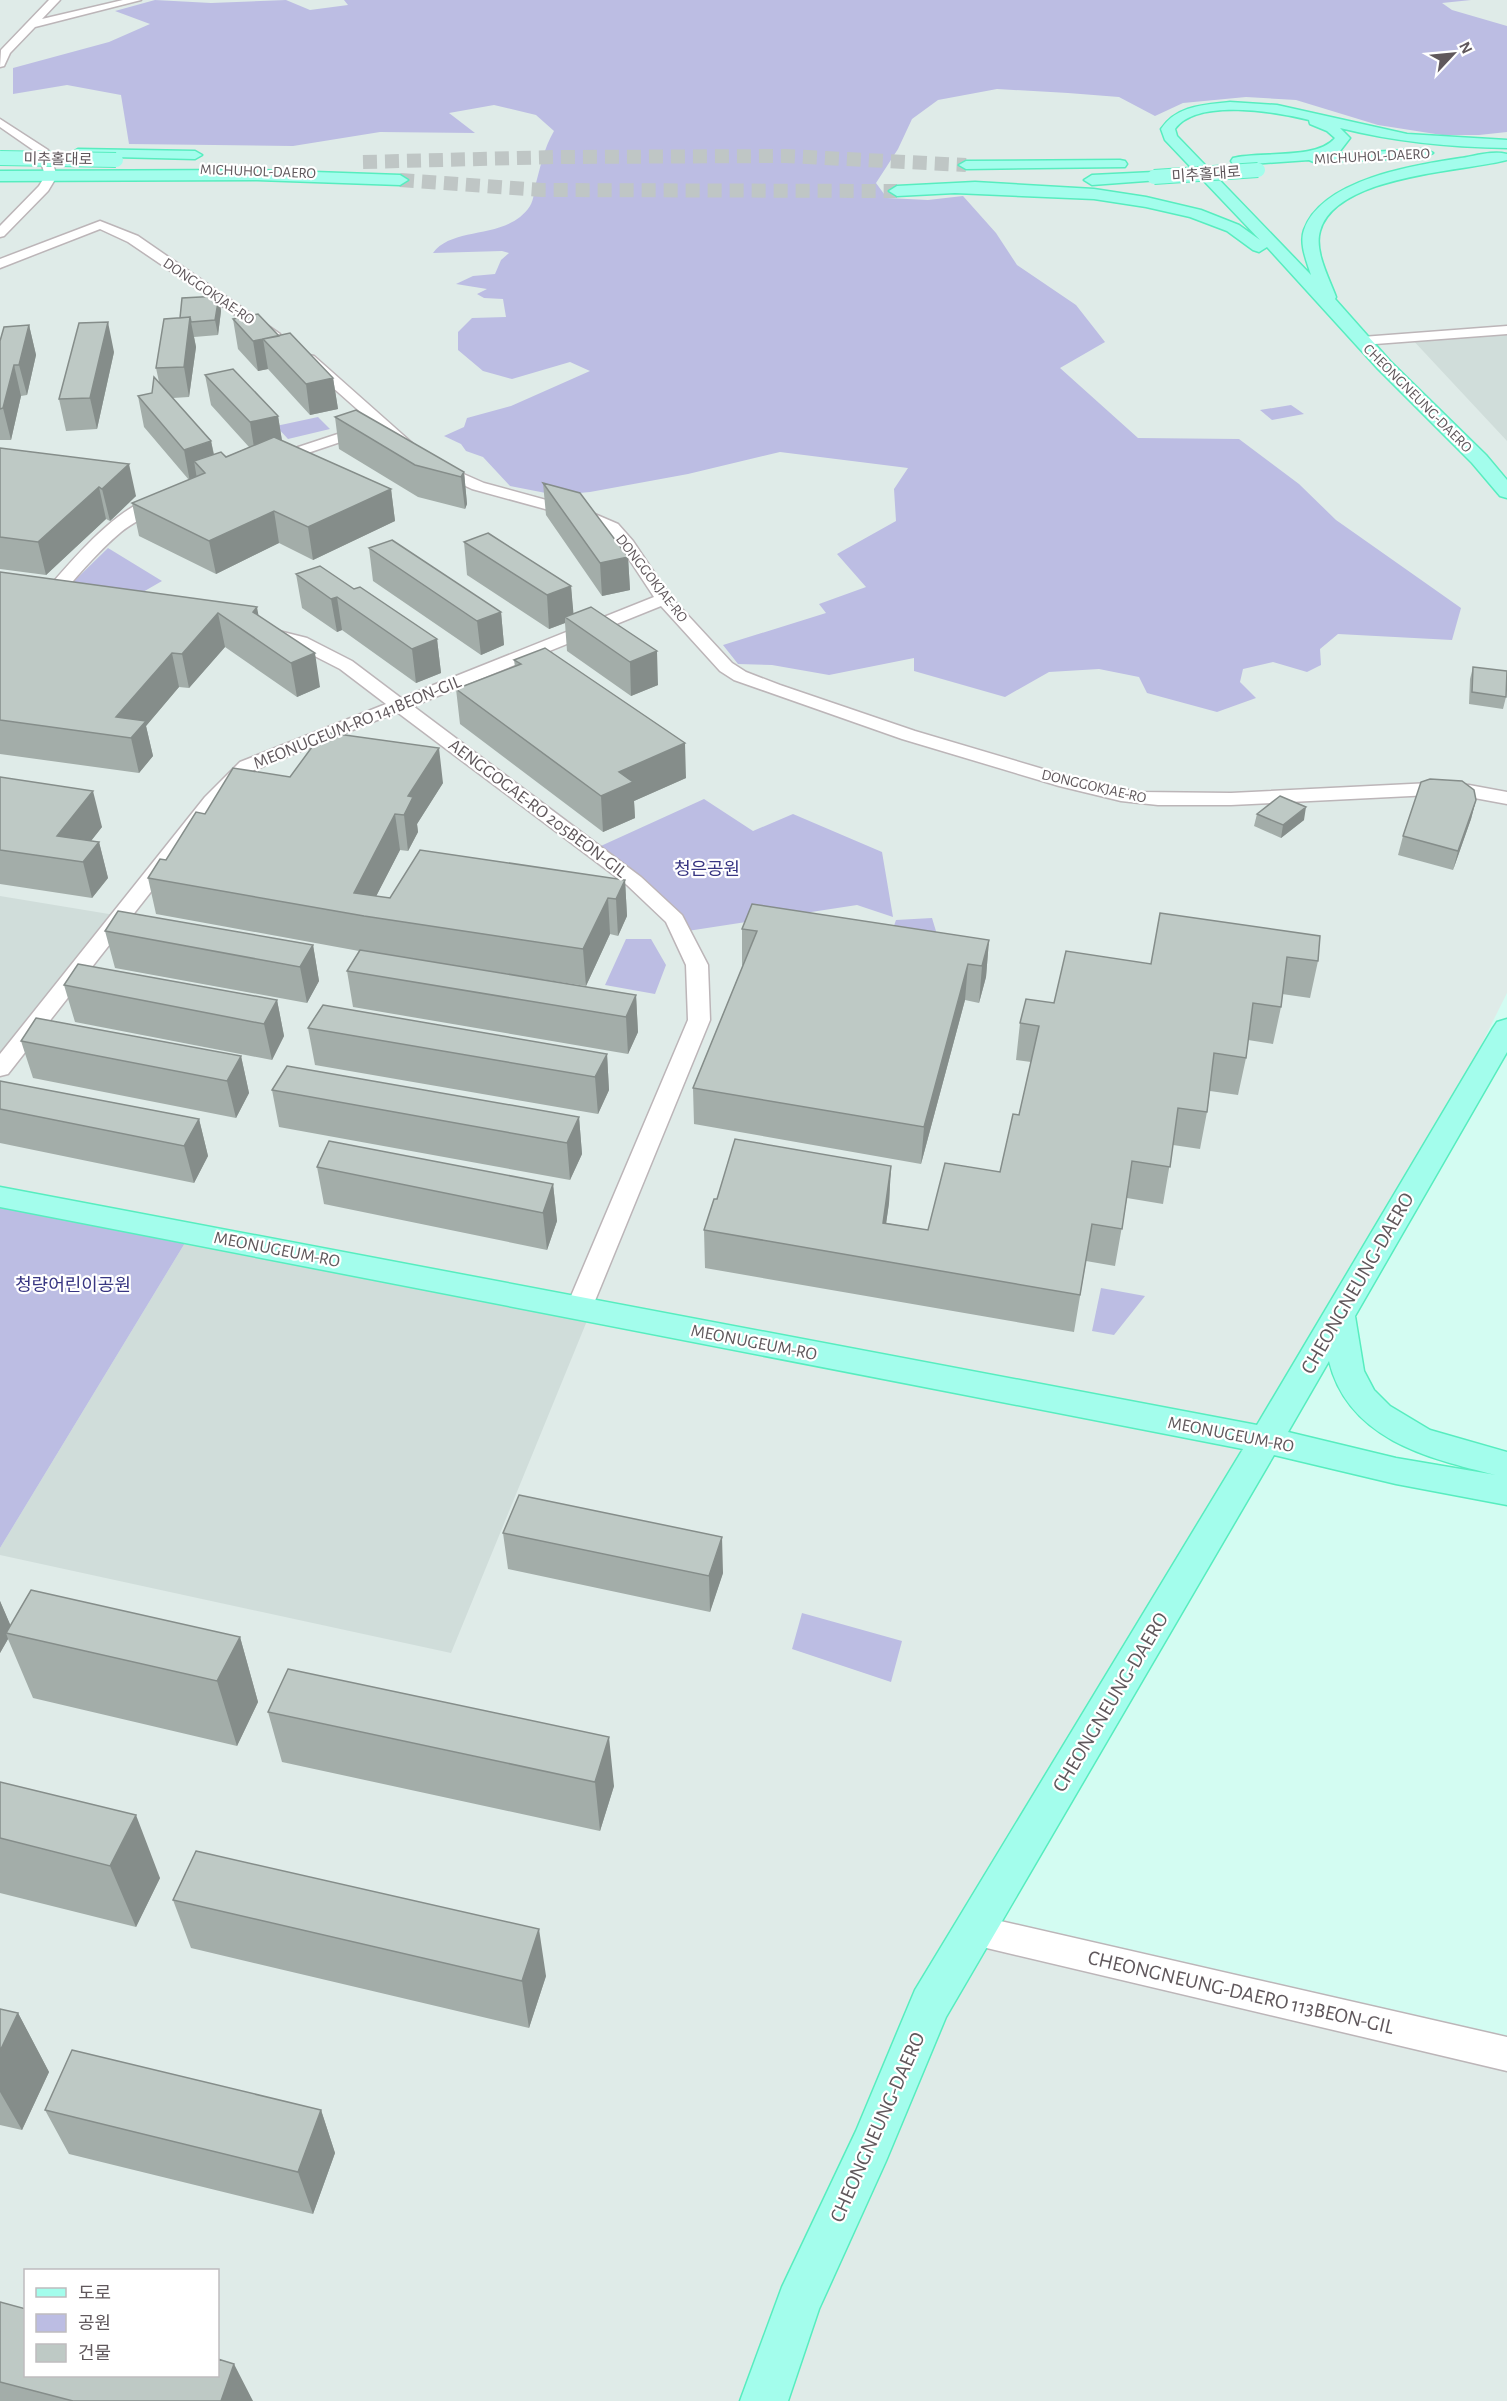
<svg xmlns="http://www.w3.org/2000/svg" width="1507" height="2401" font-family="'Alegreya Sans','Noto Sans KR',sans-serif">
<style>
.commercial{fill:#d3fcf2}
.education{fill:#d0ddda}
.green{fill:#bcbde3}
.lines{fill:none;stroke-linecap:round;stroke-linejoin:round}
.major-tunnel{stroke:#bfc6c5;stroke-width:14;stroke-dasharray:14 8;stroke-linecap:butt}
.minor-casing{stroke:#bcb5b8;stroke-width:3}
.major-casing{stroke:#57edbf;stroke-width:3}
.minor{fill:#fff;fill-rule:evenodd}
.major{fill:#a3fdec;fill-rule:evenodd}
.major-bridge-casing{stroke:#57edbf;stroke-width:16;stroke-linecap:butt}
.major-bridge{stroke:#a3fdec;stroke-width:14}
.wall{fill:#a3ada9}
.shaded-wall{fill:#858d8a}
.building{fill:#bec9c5;stroke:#858d8a;stroke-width:1.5}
.labels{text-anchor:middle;stroke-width:4.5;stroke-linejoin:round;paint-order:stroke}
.far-street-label{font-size:15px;fill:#60585c;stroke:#fff}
.street-label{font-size:18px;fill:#60585c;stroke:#fff}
.park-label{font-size:18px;fill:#383682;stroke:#fff}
.near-street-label{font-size:21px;fill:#60585c;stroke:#fff}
</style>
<rect width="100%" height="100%" fill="#dfebe8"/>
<path class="commercial" d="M1507,993V2057L974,1930L1389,1230Z"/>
<path class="education" d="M1507,330V441L1410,337Z
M0,896L121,916L0,1069Z
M191,1233L591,1311L451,1653L0,1555V1548Z"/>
<path class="green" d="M155,0L211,3L286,0L310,10L348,5L344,0H1471L1442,3L1452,10L1507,26V132L1479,135H1442L1378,125L1296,100L1246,97L1183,103L1155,116L1119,97L1068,93L997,89L938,100L912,119L898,149L876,183L887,198L928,200L963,196L996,233L1017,265L1076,305L1105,342L1060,368L1138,438L1239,439L1299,484L1336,520L1461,608L1452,640L1338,634L1320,649L1321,665L1307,672L1273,662L1243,669L1240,682L1256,698L1217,712L1147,693L1139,677L1099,669L1049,672L1005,697L914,671V658L829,675L772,665L738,664L723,645L826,613L819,604L866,587L837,554L896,521L894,489L908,468L780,452L688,474L590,492L556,495L510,486L483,457L466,451L461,444L444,436L464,427L467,418L511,406L590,371L570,362L512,379L483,371L458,350V332L472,318L506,317L503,299L484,298L477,294L487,289L456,284L473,276L495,274L501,260L509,253L502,251L433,253C453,225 507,241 530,206C534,200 534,190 536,183C541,165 544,148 554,131L536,115L494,105L449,113L475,133L380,132L293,146L129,144L121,95L67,85L13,94V68L109,42L150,24L115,11Z
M1291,405L1304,414L1272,420L1260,410Z
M318,417L330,429L288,439L276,426Z
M108,548L162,581L136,596L67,588Z
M704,799L753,831L793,814L882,852L893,917L857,905L681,932L592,850Z
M932,918L942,951L889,940L896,920Z
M626,939H651L666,965L655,994L605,985Z
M0,1197L191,1233L0,1548Z
M1101,1288L1145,1296L1114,1335L1092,1331Z
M802,1613L902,1641L891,1682L792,1649Z"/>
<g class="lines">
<path class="major-tunnel" d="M363,162L556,157L786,156L966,165
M400,180L542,190L897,191"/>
<g class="minor-casing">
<path id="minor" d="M49,0H60L42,19L123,0H141L35,27L10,53L4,66L0,67L1,50Z
M0,119L48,150L57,176L48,191L4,236L0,237V226L39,186L45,176L39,154L0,127Z
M100,221L138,236L280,334L278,337H268L128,242L100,229L0,268V259Z
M1507,326V334L1362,345L1355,341L1362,337Z
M309,355L314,356L411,442L414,445L411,448H401L304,362L302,359L304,356Z
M368,424L373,425L375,428L373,431L278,463L273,465L265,460L268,457Z
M434,461L484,483L590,512L618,524L633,541L670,596L732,663L746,672L780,685L915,731L1090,783L1139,792L1231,793L1431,783L1469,785L1507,792V804L1469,797L1431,795L1231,805H1158L1121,801L1059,786L902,739L734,680L720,671L661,606L413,706L641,877L682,915L708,965L710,1020L592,1308L588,1315L579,1317L570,1315L566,1308L688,1020L686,965L666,922L627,885L397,712L254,770L219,805L8,1074L0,1076V1054L205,797L240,762L386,704L340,669L295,646L257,636L254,632L257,628L263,627L307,638L352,661L401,698L654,597L621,547L606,530L578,518L472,489L429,469L426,466L429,463Z
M164,493L172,498C165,506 133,522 121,532C96,553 75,579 53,604H41L39,600L41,596C72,561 116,505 164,493Z
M974,1915L1507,2037V2071L974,1945L963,1941L958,1930L963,1919Z"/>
</g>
<g class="major-casing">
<path id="major" d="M1230,102L1277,105L1407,134L1507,140V148C1450,147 1396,142 1340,128L1350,138L1340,151L1332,154L1426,149L1433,153L1426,157L1316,163L1309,160L1238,165L1233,164L1231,161L1233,158C1260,151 1317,160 1335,138L1327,131L1310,124L1309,120C1277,112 1197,98 1175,129L1177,136L1311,275C1307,262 1299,244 1304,230C1322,179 1415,165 1461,158C1475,156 1493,150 1507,154V160C1461,172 1336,175 1320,231C1314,251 1329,278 1336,297L1335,299L1390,361L1486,455L1507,480V498L1500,496L1472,463L1378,369L1267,247L1259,252L1253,250L1227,231L1190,217L1146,207L1094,199L955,193L897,196L889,191L897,186L975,182L1094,189L1146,197L1201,210L1239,225L1260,240L1165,140L1161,129C1177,105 1204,105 1230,102Z
M78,149L195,151L202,155L195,159L73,156L71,153Z
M1120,160L1125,161L1127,164L1125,167L966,169L959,165L966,161Z
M257,170L400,175L408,180L400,185L257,180L0,181V171Z
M1154,172L1162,177L1159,180L1092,185L1084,180L1092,175Z
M1507,1019V1052L1355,1316L1364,1371L1374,1390L1390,1406L1430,1430L1507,1452V1505L1396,1484L1274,1455L946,2017L886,2161L819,2309L788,2401H740L782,2287L856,2131L915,1990L1243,1449L0,1207V1187L1257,1425L1493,1028L1497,1022ZM1329,1361C1348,1439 1427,1458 1496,1475L1396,1458L1288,1432Z"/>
</g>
<use href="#minor" class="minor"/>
<use href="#major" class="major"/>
<g class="major-bridge-casing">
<path id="major-bridge" d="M0,158L116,160
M1154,177L1258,170"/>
</g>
<use href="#major-bridge" class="major-bridge"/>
</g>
<path class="wall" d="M219,296L221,311L218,335L194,337L196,347L189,397L173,398L211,441L214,454L226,457L249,447L211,405L205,375L278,416L282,441L391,489L395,521L313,560L279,543L216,574L139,536L132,503L189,480L144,427L138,396L152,393L159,382L156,368L180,318Z
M233,319L279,336L333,378L338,409L310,415L268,369L258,371L238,349Z
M29,325L36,355L27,395L21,396L11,440H0V341Z
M114,352L97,429L66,431L59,399Z
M335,417L464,472L467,504L465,509L418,497L339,449Z
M0,448L136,496L110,521L106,519L46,575L0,569Z
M543,483L628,557L630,590L602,596L546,515Z
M464,542L571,586L573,614L658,685L631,696L567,651L565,623L549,629L467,575Z
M369,548L501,612L504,645L481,655L373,581Z
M0,572L259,616L320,687L297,697L225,647L189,688L179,687L146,726L153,756L139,773L0,754Z
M296,574L354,589L437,639L441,673L416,683L342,630L337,632L302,608Z
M514,660L686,778L634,801L635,818L603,832L460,724L456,689L515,667Z
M1473,667L1506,697L1503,709L1469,704L1470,679Z
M0,777L102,827L91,841L99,842L108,878L92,898L0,884Z
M443,783L417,824L418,832L408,851L400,850L376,896L390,898L625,880L627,916L618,936L610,934L586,986L488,971L636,995L638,1032L628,1054L353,1007L347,971L359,951L156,914L148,878L166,860L205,814Z
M1476,800L1471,819L1453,870L1398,855L1403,836Z
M1257,814L1304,820L1281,838L1254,826Z
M1160,913L1318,961L1310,998L1282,994L1281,1007L1273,1044L1248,1040L1246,1058L1238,1095L1210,1091L1207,1112L1200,1149L1173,1145L1163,1204L1127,1198L1115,1266L1086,1261L1074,1332L705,1268L704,1230L717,1199L891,1166L889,1203L886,1223L928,1230L1000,1172L1019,1115L1031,1062L1016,1060L1020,1023L1054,1003L1151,964Z
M742,929L989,940L986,977L979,1003L965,1000L921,1164L694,1124L693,1088L743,965H742Z
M105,931L313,945L319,981L307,1003L115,968Z
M64,985L277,1000L284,1036L272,1060L75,1022Z
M308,1028L607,1054L609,1090L598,1114L315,1065Z
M21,1041L241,1056L249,1093L236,1118L33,1078Z
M0,1081L199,1119L208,1156L194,1183L0,1143Z
M272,1090L579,1117L582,1154L570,1180L279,1127Z
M317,1167L553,1184L557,1221L547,1250L324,1204Z
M503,1533L723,1573L710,1612L508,1569Z
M0,1601L10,1625L240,1637L258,1702L237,1746L33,1698L8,1639L0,1653Z
M268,1712L614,1786L600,1831L282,1762Z
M0,1782L160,1878L136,1927L0,1893Z
M173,1900L546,1976L529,2028L191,1948Z
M0,2009L18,2013L49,2072L22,2130L0,2125Z
M45,2110H321L335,2153L313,2214L69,2154Z
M0,2302L253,2401H0Z"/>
<path class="shaded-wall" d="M219,296L221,311L218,335L215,320Z
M190,317L196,347L189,397L184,367Z
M108,322L114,352L97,429L90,398Z
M29,325L36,355L27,395L19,365Z
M263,339L268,369L258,371L253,341Z
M14,365L21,396L11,440L3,408Z
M333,378L338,409L310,415L306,384Z
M278,416L283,447L255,454L250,422Z
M211,441L217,472L194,461L197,479L190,482L184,450Z
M129,464L136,496L110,521L102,489Z
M464,472L467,504L465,509L461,477Z
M99,487L106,519L46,575L38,542Z
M391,489L395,521L313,560L308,527Z
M274,511L279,543L216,574L209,541Z
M628,557L630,590L602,596L600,563Z
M571,586L574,619L565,617V623L549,629L547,595Z
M337,597L342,630L337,632L331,599Z
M257,607L263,641L253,612Z
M501,612L504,645L481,655L477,621Z
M218,613L225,647L189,688L182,654Z
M437,639L441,673L416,683L412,649Z
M657,651L658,685L631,696L630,662Z
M172,653L179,687L146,726L153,756L139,773L131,738L116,717Z
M315,653L320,687L297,697L291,663Z
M685,743L686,778L634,801L635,818L603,832L601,796L619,772Z
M439,748L443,783L417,824L418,832L408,851L404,815L408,796Z
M93,791L102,827L75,861L57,836Z
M1476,800L1471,819L1453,870L1458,851Z
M1306,807L1304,820L1281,838L1283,825Z
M395,814L400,850L366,916L354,893Z
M99,842L108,878L92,898L83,862Z
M625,880L627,916L618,936L616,899Z
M608,898L610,934L586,986L583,949Z
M989,940L986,977L979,1003L982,966Z
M313,945L319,981L307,1003L300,967Z
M968,964L965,1000L921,1164L924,1127Z
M636,995L638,1032L628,1054L626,1017Z
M277,1000L284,1036L272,1060L264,1024Z
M607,1054L609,1090L598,1114L595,1077Z
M241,1056L249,1093L236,1118L227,1081Z
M579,1117L582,1154L570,1180L567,1143Z
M199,1119L208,1156L194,1183L184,1146Z
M891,1166L889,1203L881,1260L883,1223Z
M553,1184L557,1221L547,1250L543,1213Z
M722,1537L723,1573L710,1612L709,1576Z
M0,1601L13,1631L6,1633L8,1639L0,1653Z
M240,1637L258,1702L237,1746L217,1681Z
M609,1737L614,1786L600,1831L595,1782Z
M136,1815L160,1878L136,1927L110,1866Z
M539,1929L546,1976L529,2028L522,1981Z
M18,2013L49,2072L22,2130L0,2092V2051Z
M321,2110L335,2153L313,2214L298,2172Z
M234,2364L253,2401H221Z"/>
<path class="building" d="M219,296L215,320L191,322L190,317L180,318L182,298Z
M258,314L279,336L253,341L233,319Z
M190,317L184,367L156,368L164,319Z
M108,322L90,398L59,399L79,323Z
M29,325L19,365H14L3,408L0,409V341L4,327Z
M290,333L333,378L306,384L263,339Z
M233,369L278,416L250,422L205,375Z
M154,377L211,441L184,450L138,396L152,393Z
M356,410L464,472L461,477L415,465L335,417Z
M274,437L391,489L308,527L274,511L209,541L132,503L205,473L194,461L221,452L226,457Z
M0,448L129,464L102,489L99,487L38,542L0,537Z
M543,483L580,493L628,557L600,563Z
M488,533L571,586L547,595L464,542Z
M392,540L501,612L477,621L369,548Z
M320,566L354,589L360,587L437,639L412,649L337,597L331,599L296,574Z
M0,572L257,607L253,612L315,653L291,663L218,613L182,654L172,653L116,717L146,721L131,738L0,720Z
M591,607L657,651L630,662L565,617Z
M545,648L685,743L619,772L633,782L601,796L456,689L521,664L514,660Z
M1473,667L1507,671L1506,697L1472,692Z
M323,732L439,748L408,796L413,797L404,815L395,814L354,893L390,898L420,850L625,880L616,899L608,898L583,949L364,916L148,878L160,859L166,860L196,812L205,814L233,768L290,777Z
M0,777L93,791L57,836L99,842L83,862L0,850Z
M1430,779L1462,781L1474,790L1476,800L1458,851L1403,836L1421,782Z
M1280,796L1306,807L1283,825L1257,814Z
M752,904L989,940L982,966L968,964L924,1127L693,1088L757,931L742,929Z
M118,911L313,945L300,967L105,931Z
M1160,913L1320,936L1318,961L1287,957L1281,1007L1253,1003L1246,1058L1214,1053L1207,1112L1178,1108L1170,1167L1132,1161L1122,1229L1092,1224L1080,1295L704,1230L714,1199H717L735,1139L891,1166L883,1223L928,1230L945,1163L1000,1172L1013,1114L1019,1115L1039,1026L1020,1023L1026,999L1054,1003L1066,951L1151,964Z
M360,950L636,995L626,1017L347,971Z
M78,964L277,1000L264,1024L64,985Z
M323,1005L607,1054L595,1077L308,1028Z
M36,1018L241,1056L227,1081L21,1041Z
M287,1066L579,1117L567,1143L272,1090Z
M0,1081L199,1119L184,1146L0,1109Z
M329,1141L553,1184L543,1213L317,1167Z
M519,1495L722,1537L709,1576L503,1533Z
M31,1590L240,1637L217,1681L6,1633Z
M288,1669L609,1737L595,1782L268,1712Z
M0,1782L136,1815L110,1866L0,1838Z
M196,1851L539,1929L522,1981L173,1900Z
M0,2009L18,2013L0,2051Z
M72,2050L321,2110L298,2172L45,2110Z
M0,2302L26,2309V2376H218V2359L234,2364L221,2401H73L0,2382Z"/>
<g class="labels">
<g class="far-street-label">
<text transform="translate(1372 156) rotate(-3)" y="5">MICHUHOL-DAERO</text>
<text transform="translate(58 159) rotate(1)" y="5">미추홀대로</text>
<text transform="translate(258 171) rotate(2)" y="5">MICHUHOL-DAERO</text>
<text transform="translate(1206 174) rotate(-4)" y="5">미추홀대로</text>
<text transform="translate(209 291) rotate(34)" y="5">DONGGOKJAE-RO</text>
<text transform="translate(1418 398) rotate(45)" y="5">CHEONGNEUNG-DAERO</text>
<text transform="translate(652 578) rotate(52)" y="5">DONGGOKJAE-RO</text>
<text transform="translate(1094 786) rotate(13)" y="5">DONGGOKJAE-RO</text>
</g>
<g class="street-label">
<text transform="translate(357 722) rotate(-22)" y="6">MEONUGEUM-RO 141BEON-GIL</text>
<text transform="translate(538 808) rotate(37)" y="6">AENGGOGAE-RO 205BEON-GIL</text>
<text transform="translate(277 1249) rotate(11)" y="6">MEONUGEUM-RO</text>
<text transform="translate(754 1342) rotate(11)" y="6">MEONUGEUM-RO</text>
<text transform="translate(1231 1434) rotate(11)" y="6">MEONUGEUM-RO</text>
</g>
<g class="park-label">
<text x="707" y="875">청은공원</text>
<text x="73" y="1291">청량어린이공원</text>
</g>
<g class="near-street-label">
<text transform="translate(1357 1283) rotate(-60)" y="7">CHEONGNEUNG-DAERO</text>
<text transform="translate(1110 1702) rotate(-59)" y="7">CHEONGNEUNG-DAERO</text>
<text transform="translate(1241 1992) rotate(13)" y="7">CHEONGNEUNG-DAERO 113BEON-GIL</text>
<text transform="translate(877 2127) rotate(-66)" y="7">CHEONGNEUNG-DAERO</text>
</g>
</g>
<rect x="24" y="2269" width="195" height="108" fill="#ffffff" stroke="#bfbcbe" stroke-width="1.5"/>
<rect x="36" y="2288" width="30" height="9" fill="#a3fdec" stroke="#bfbcbe" stroke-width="1.5"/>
<text x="78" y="2299" font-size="18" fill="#60585c">도로</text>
<rect x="36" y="2314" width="30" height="18" fill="#bcbde3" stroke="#bfbcbe" stroke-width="1.5"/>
<text x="78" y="2329" font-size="18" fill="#60585c">공원</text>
<rect x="36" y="2344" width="30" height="18" fill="#bec9c5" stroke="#bfbcbe" stroke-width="1.5"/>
<text x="78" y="2359" font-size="18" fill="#60585c">건물</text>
<g transform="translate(1453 54) rotate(64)" stroke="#ffffff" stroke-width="4.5" paint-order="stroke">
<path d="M0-4.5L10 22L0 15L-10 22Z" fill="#60585c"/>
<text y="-9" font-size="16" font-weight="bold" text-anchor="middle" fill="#60585c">N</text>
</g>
</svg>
